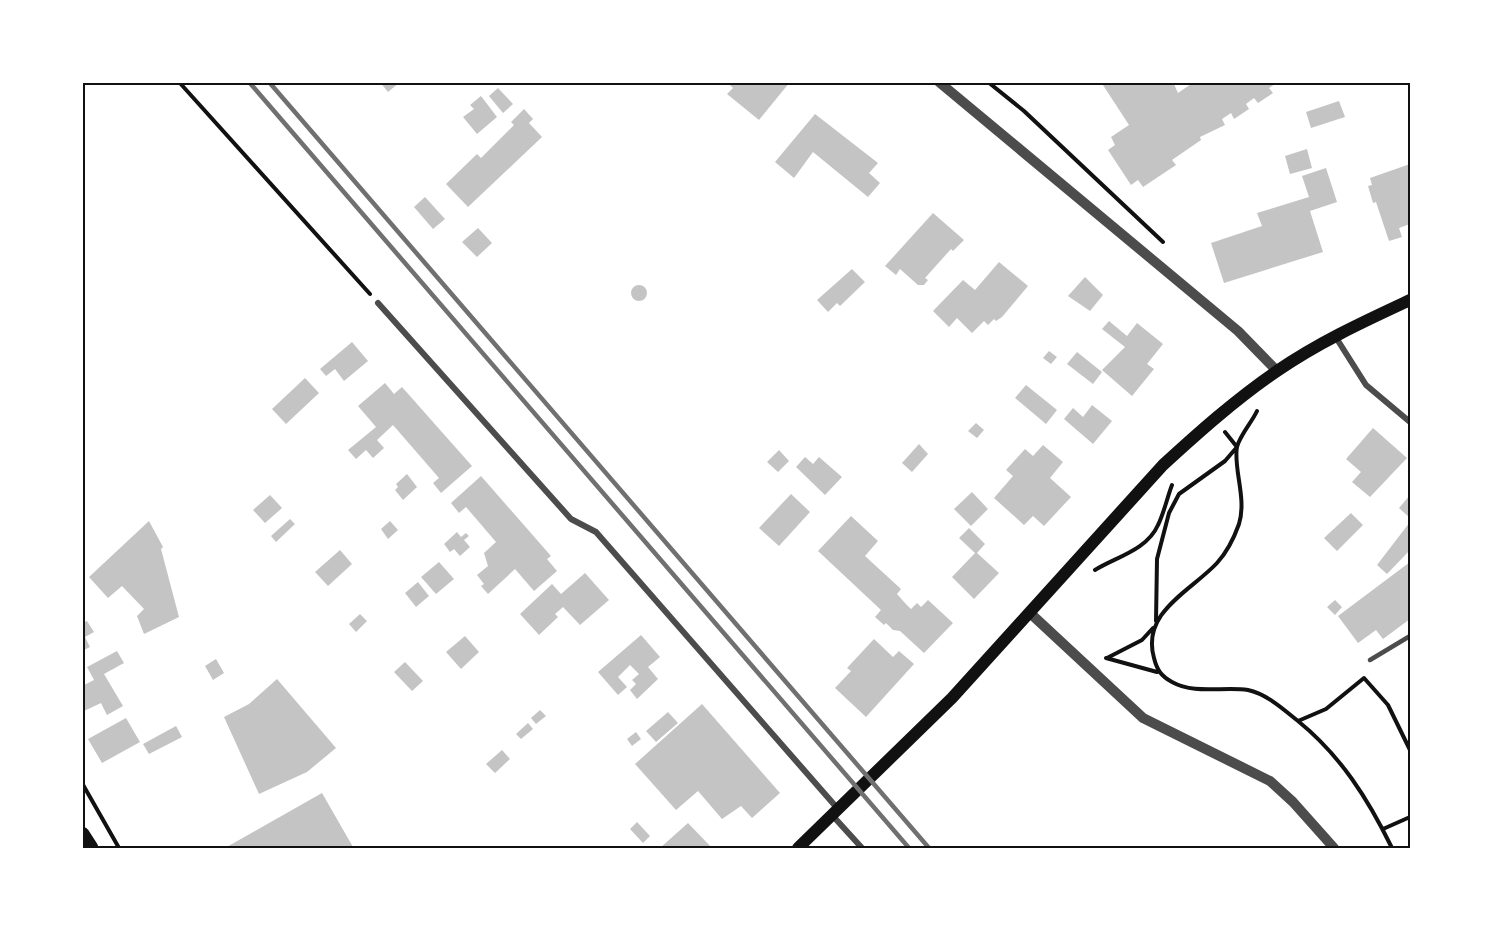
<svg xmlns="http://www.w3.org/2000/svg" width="1493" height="931" font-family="Georgia,serif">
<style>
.building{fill:#c4c4c4}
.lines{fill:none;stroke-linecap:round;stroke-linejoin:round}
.path{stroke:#111;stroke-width:4}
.service{stroke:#4c4c4c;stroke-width:4.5}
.minor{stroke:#4c4c4c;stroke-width:6}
.tertiary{stroke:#4c4c4c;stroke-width:10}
.secondary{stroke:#111;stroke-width:12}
.primary{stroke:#111;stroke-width:15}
.rail{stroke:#707070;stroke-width:4.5}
.neatline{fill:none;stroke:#111;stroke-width:2}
</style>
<rect width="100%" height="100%" fill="#fff"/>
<path class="building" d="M380,82H400L388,92Z
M727,82H790L759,120L727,94L733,88Z
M1101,82H1173L1178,93L1194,82H1278L1269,88L1273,93L1258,103L1254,98L1246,104L1249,109L1234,119L1231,113L1222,119L1225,125L1200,137L1201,140L1172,160L1176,165L1143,187L1138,180L1131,185L1108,150L1115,145L1111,137L1129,125Z
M498,88L513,104L503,113L489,96Z
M481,96L497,117L477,134L463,117L474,109L470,105Z
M1339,101L1345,117L1311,128L1306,112Z
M524,109L533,119L529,123L542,137L468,207L446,184L477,154L481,158L514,125L511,122Z
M815,114L878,163L869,173L880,183L868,197L813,152L794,178L775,162Z
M1307,149L1312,168L1290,174L1285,156Z
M1410,164V224L1399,228L1402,237L1389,241L1376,202L1373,203L1368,186L1372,185L1370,178Z
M1326,168L1337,202L1310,211L1323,252L1224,283L1211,243L1262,226L1257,213L1309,197L1302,176Z
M425,197L445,219L433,229L414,207Z
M933,213L964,240L953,251L951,249L925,278L928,280L924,285H918L900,269L896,275L885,266Z
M478,228L492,243L477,257L462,242Z
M999,262L1028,286L1002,317L996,321L994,319L988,325L984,321L972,333L957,318L949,327L933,311L963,280L975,290Z
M852,269L865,282L840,306L837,303L828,312L817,300Z
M1085,277L1103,295L1090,311L1068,296Z
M631 293a8 8 0 1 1 16 0a8 8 0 1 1-16 0Z
M1109,321L1127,336L1137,323L1163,344L1147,364L1154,369L1132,396L1102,370L1125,347L1102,329Z
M352,342L368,361L344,381L335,369L326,376L320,369Z
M1049,351L1057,357L1051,364L1043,358Z
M1077,352L1102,372L1093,384L1067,364Z
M305,378L319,393L286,424L272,409Z
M385,383L394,394L402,387L472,466L441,493L433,483L439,478L393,425L377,440L384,448L373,458L366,450L356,459L348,450L376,427L358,406Z
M1026,385L1057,410L1046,424L1015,398Z
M1092,405L1112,421L1093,444L1064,419L1073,408L1083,417Z
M976,423L984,430L977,438L968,431Z
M1373,428L1407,458L1370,497L1352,482L1361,472L1346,459Z
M919,444L928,454L912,472L902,463Z
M1043,445L1063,462L1050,478L1071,497L1044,526L1033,516L1024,525L994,498L1013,476L1006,470L1025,449L1033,456Z
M779,450L789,461L778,472L767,462Z
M805,457L813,464L819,457L842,477L825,495L796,467Z
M407,474L417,487L403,500L395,490L398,487L396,484Z
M481,476L551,556L547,559L557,571L534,591L515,569L488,594L481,586L484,584L477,575L488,566L484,553L496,542L466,507L459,513L451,503Z
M972,492L988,509L971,526L954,509Z
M791,494L810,512L779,546L759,528Z
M270,495L282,508L265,523L253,510Z
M1410,495V518L1399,508Z
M1351,513L1363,525L1337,551L1324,538Z
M851,516L878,541L865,556L901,589L897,594L905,603L911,609L917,603L921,607L928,600L953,623L924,653L900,631L893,630L886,623L884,625L875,617L881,610L818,551Z
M290,519L295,524L276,542L271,536Z
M149,521L163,547L161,549L179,617L144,634L137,616L144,609L122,586L108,598L89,577Z
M390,521L398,530L388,539L381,529Z
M1410,522V550L1387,574L1377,565Z
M969,528L985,544L977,553L999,573L974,599L952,577L975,553L959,538Z
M457,532L461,537L466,533L469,536L464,540L470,547L460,556L454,549L450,552L444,544Z
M340,550L352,564L328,586L315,572Z
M439,562L454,579L436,594L421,577Z
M1410,562V619L1383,639L1376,630L1358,643L1338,616Z
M585,573L609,600L580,625L563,607L555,614L558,617L539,635L520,614L552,584L561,594Z
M418,582L429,596L416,607L405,593Z
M1335,600L1342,607L1335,615L1327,607Z
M360,614L367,621L356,632L349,624Z
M87,621L94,632L85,637L90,647L82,651V623Z
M641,635L660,657L648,667L658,679L637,699L630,690L636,684L632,680L639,674L630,665L618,677L627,687L618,695L598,672Z
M465,636L479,652L461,669L446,652Z
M874,639L893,657L899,651L914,664L866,717L835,688L851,671L847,668Z
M117,651L124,663L104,674L123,706L107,715L101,703L84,711L82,686L94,680L87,667Z
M216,659L224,673L213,680L205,666Z
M405,662L423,681L412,691L394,672Z
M277,679L336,748L307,772L259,794L224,717L249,704Z
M702,704L780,793L752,818L741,806L722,819L698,791L676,810L635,764Z
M540,710L546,716L536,724L531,718Z
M668,712L678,723L656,742L646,731Z
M126,718L140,742L102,763L88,739Z
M528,723L533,729L521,739L516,734Z
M176,726L182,737L149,754L143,744Z
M636,732L641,739L632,746L627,739Z
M502,750L510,759L495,773L486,764Z
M322,793L353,847L225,848L255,831Z
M637,822L650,836L643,843L630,829Z
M688,823L712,848H660Z"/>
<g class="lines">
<path class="path" d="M179,82L370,294
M988,82L1024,111L1163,242
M1257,411C1252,422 1240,435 1237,447C1233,468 1247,498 1239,524C1234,538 1228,551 1217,563C1191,591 1141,612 1154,658C1157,670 1161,676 1172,682C1195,695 1224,686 1248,690C1267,694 1284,710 1298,721L1326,709L1364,678L1388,705L1410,750
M1095,570C1116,557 1147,550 1158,525C1164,513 1167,498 1172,485
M1156,621L1157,559L1169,513L1179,494L1225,461L1237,447L1225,432
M1106,658L1157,672
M1107,658L1142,640L1153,628
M1298,721C1341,756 1368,799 1392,848
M82,783L119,848
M1383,829L1410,817"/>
<path class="service" d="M1370,660L1410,636"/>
<path class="minor" d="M378,303L571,519L596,532L838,809
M1335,336L1366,385L1410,422
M832,815L862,848"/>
<path class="tertiary" d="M939,82L1238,331L1277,371
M1030,613L1143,718L1270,781L1293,802L1334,848"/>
<path class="secondary" d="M798,848L952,698L1163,465C1199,432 1236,399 1277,371C1319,342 1365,321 1410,300"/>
<path class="primary" d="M82,834L91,848"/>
<path class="rail" d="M249,82L909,848
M269,82L929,848"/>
</g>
<rect width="1493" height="931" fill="none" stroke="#ffffff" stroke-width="168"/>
<rect x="84" y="84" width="1325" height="763" class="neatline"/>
</svg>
